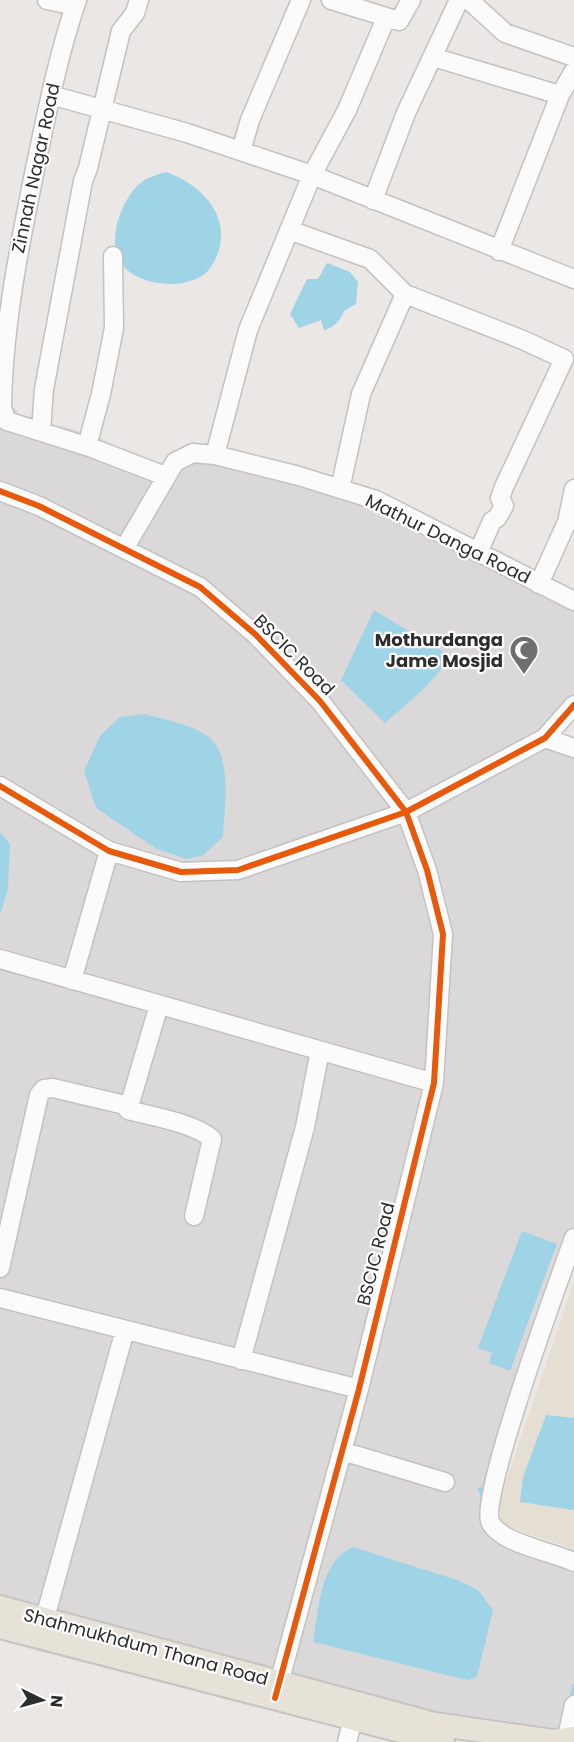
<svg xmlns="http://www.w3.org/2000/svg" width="574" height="1742" font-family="Poppins,sans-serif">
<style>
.industrial{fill:#dbd8da}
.education{fill:#e4ded3}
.water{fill:#9ed4e5}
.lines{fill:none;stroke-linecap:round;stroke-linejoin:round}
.stream{stroke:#9ed4e5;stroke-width:4.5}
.minor-casing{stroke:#c3c2c2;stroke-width:21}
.major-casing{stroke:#c6c4c3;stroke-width:26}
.minor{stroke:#fcfbfb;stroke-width:18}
.major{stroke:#e6e2d7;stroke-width:22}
.cycleway-casing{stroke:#fff;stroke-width:10}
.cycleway{stroke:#e8590c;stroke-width:6}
.labels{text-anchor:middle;stroke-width:4.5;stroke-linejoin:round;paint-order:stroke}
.street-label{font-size:18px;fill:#2d2d2d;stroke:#fff}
.poi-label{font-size:18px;font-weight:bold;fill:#2d2d2d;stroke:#fff;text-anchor:end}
</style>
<rect width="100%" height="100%" fill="#eae7e4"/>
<path class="industrial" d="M0,308L13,311L7,387L12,405L24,419L65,427L102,439L169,471L198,453L309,473L574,594V716L556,736L574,743V1252L511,1420L490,1521L574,1566V1720L570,1742L0,1624Z"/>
<path class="education" d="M574,1281V1549L510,1527L500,1520V1499Z"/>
<path class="water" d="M166,172C207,186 238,225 211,267C195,291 143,288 124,267C105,245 120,204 137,186C145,178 155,175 166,172Z
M327,263L350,272L358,282L356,304L344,311C342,319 332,329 324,330L321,320L299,328L290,314L307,279H318Z
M374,610L450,656C434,683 409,702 385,723L341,680Z
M144,714C165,720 193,724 210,738C233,758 224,810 223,837L202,856L186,859L155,848L96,808L84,771L100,736L120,717Z
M0,832L10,844L8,889L0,915Z
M522,1231L557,1244L510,1371L489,1363L492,1353L478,1348Z
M546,1415L574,1418V1510L520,1502L523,1477Z
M353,1547L457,1580L478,1590L493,1610L477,1677L468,1680L458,1678L313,1642C319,1611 319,1561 353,1547Z"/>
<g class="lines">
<path class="stream" d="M480,1489L485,1500
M571,1701L574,1686"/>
<g class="minor-casing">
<path id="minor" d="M47,0L75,6
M77,0C58,55 47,112 35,169C19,248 3,327 2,408L7,421L92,448L165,476
M331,0L399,21L411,0
M469,0L505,33L574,57
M433,57L560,95
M51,95L187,133L312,175L347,110L386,18
M241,151L250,120L301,0
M373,200L406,113L459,0
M289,230L370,259L405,294
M499,251L560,95L574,71
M41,431L44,389L83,181L88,168L121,31L135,13L139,0
M87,446L101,394L114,328L113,256
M215,455L248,330L312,175L574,279
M340,489L361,394L405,294L523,340L564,359L504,487L500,498L504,506L497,518L492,521L478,553
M0,491L39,506L200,587L256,635L320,701L406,812L427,870L443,934L434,1083L359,1389L276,1694
M124,549L175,462L193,453L215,455L299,476L376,500L574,601
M539,584L567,522L574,489
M545,738L574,748
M0,786L109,851L181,872L238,870L406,812L545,738L574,705
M0,959L434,1083
M72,980L109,851
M159,1005L128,1110C151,1116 194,1123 212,1139L194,1216
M574,1238C560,1277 480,1495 490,1521C498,1543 553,1552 574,1562
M0,1268L39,1095L44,1089L53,1088L129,1106
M0,1298L359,1389
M241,1360L305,1127L320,1051
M342,1451L445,1482
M41,1632L125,1330
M347,1742L353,1719
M566,1742L574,1705"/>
</g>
<g class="major-casing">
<path id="major" d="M0,1607L435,1724L553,1741L574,1738
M0,1627L443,1742"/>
</g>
<use href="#minor" class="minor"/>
<use href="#major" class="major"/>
<g class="cycleway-casing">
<path id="cycleway" d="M0,491L39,506L200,587L256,635L320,701L406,812L427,870L443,934L434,1083L359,1389L275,1698
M0,786L109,851L181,872L238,870L406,812L545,738L574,705"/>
</g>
<use href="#cycleway" class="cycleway"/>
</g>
<defs>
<g id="mosque-pin" transform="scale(1.5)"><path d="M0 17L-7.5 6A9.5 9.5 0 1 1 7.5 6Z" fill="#6f6e6d" stroke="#fff"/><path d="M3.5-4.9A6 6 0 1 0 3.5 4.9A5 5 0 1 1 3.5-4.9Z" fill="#fff"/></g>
</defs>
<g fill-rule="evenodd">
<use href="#mosque-pin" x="524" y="650"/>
</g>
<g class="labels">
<g class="street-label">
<text transform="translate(36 168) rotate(-78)" y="6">Zinnah Nagar Road</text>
<text transform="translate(448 539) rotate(26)" y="6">Mathur Danga Road</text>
<text transform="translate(294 655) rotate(45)" y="6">BSCIC Road</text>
<text transform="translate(376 1254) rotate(-76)" y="6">BSCIC Road</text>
<text transform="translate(146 1647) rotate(15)" y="6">Shahmukhdum Thana Road</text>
</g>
<g class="poi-label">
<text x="503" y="646">Mothurdanga<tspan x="503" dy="21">Jame Mosjid</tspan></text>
</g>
</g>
<g transform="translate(42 1700) rotate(95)" stroke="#ffffff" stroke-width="4.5" paint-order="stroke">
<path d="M0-4.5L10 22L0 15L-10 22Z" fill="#2d2d2d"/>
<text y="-9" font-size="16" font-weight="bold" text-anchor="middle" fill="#2d2d2d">N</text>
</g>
</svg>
